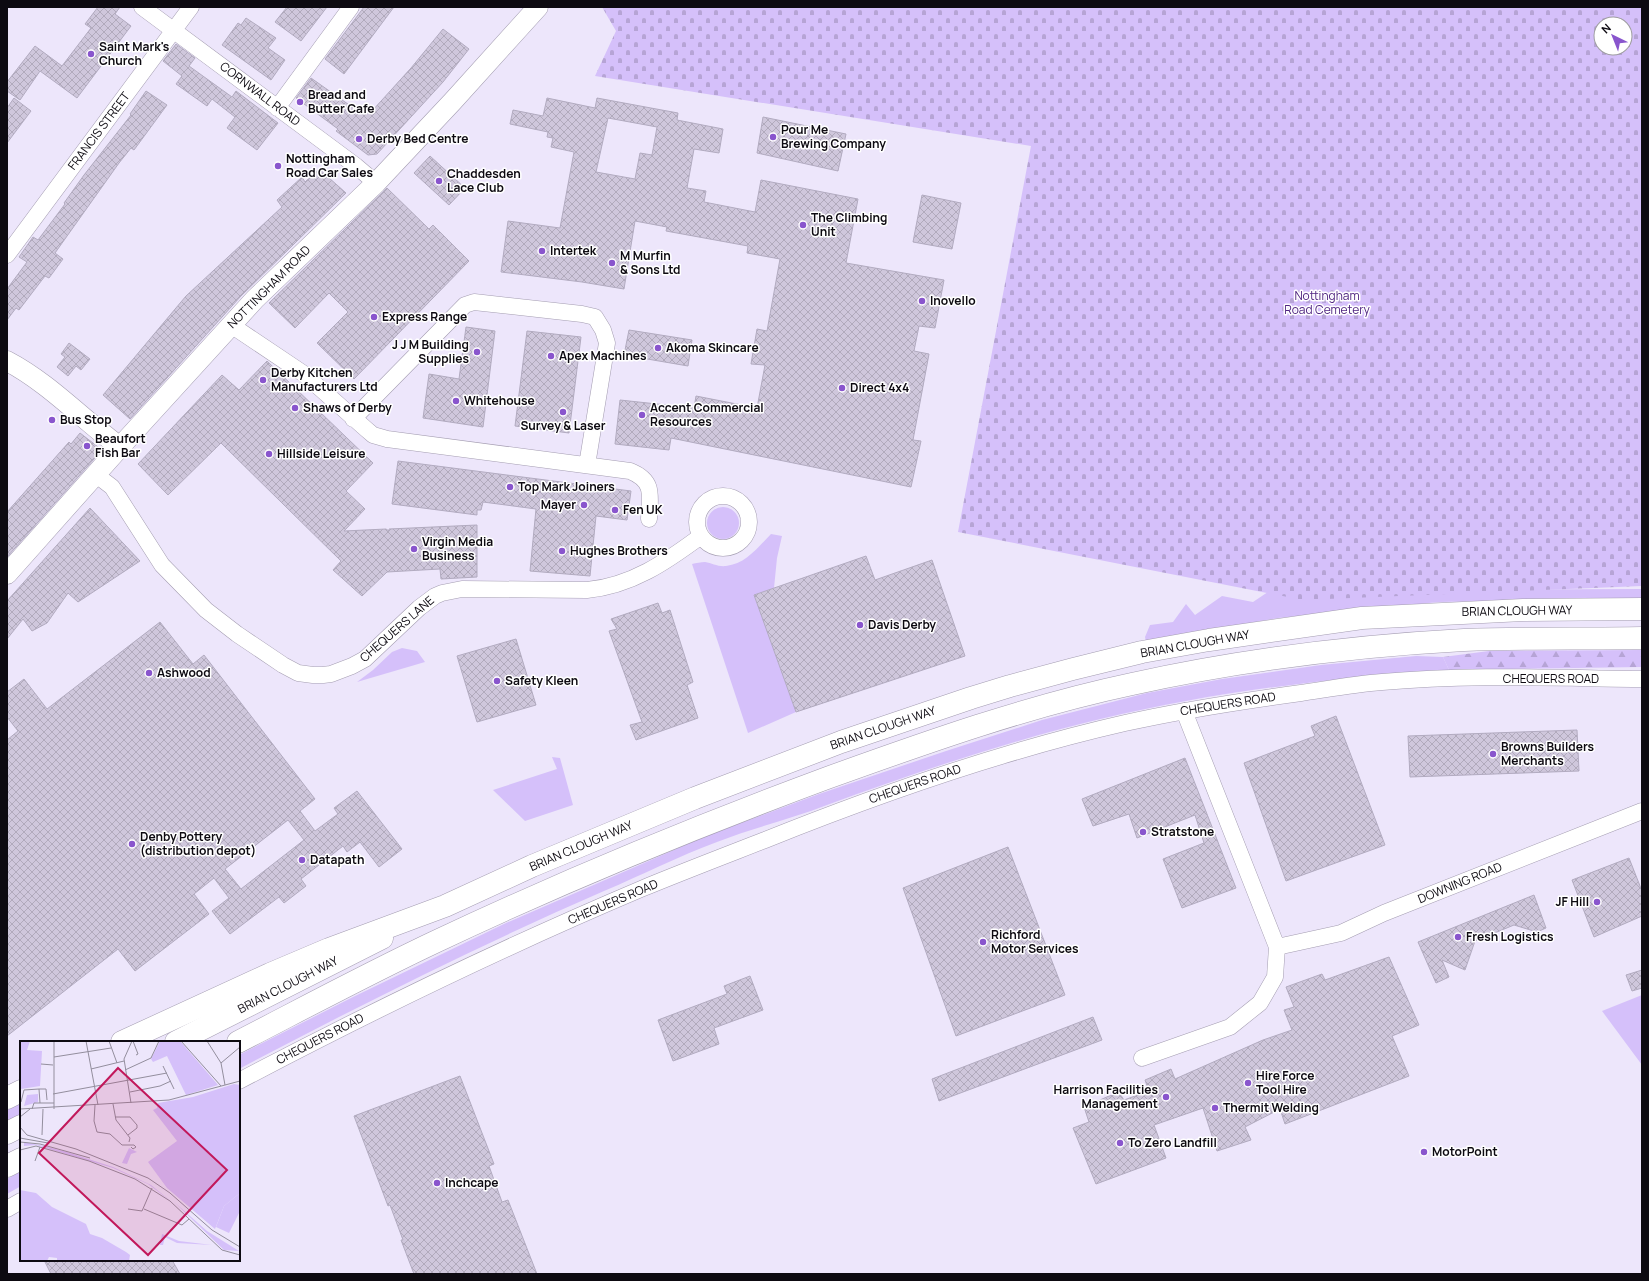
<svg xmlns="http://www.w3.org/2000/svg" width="1649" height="1281" font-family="Manrope,sans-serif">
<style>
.green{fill:#d5c0fa}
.forest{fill:url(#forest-firs)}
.cemetery{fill:url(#cemetery-stones);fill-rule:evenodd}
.building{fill:url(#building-cross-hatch);stroke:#b2abc0;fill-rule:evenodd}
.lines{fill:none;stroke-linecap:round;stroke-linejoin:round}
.minor-casing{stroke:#a49db1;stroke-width:17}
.tertiary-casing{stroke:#a49db1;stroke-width:21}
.primary-casing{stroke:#a49db1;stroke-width:23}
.trunk-casing{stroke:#a49db1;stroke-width:23}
.minor{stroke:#fff;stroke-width:16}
.tertiary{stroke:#fff;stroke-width:20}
.primary{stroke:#fff;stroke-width:22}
.trunk{stroke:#fff;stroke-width:22}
.poi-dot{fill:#8955cd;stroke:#fff;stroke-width:1.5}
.labels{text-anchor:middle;stroke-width:3;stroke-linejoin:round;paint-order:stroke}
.poi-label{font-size:12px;font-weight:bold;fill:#0d0a11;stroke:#fff;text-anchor:start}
.street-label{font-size:12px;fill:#0d0a11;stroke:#fff}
.park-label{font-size:12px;fill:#4f2480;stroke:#fff}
.inset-road{fill:none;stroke:#938e9d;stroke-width:1}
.view{fill:#c2185b;fill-opacity:0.15;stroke:#c2185b;stroke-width:2}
.inset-edge{fill:none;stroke:#0d0a11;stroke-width:2}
</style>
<defs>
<pattern id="forest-firs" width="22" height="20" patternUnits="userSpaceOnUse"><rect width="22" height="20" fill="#d5c0fa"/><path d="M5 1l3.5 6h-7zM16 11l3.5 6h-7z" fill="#b6a4d5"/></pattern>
<pattern id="cemetery-stones" width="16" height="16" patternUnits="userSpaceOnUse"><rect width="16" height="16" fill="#d5c0fa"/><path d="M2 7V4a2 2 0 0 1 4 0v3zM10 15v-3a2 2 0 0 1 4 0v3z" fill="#b6a4d5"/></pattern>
<pattern id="building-cross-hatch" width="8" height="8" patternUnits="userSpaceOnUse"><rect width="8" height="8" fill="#cfc7dc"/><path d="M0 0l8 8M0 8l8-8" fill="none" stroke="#b1aabc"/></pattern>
</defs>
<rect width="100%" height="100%" fill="#ede6fb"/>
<path class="green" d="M707 523a16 16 0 1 1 32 0a16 16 0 1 1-32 0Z
M771,534L782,536L777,558L774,588L755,595L796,712L748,733L692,564C696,563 701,562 705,562C712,563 718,567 726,566C746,564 758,547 771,534Z
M1289,578L1437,590L1642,589V600H1533L1439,602L1278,618L1146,642L1145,637L1150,625L1173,622L1186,604L1195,615L1222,596L1253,602Z
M402,648L417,651L425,662L357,682L373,670L392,652Z
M1416,656L1443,657L1449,670C1361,676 1273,685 1186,701C1063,723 944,762 827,805C791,819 753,828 717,842C679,856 642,875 604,891C480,945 358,1006 239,1069V1055L353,997L506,923L706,836L819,794L946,751L1042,720L1147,693L1222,679L1321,665Z
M552,757L560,758L573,805L525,821L493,790L557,769Z
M1642,995V1065L1602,1011Z
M21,1103V1116L7,1124V1110Z
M21,1171V1186L7,1194V1179Z"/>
<path class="forest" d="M1642,650V667L1449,670L1443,657L1489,651Z"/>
<path class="cemetery" d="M602,7H1642V586L1303,600L958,532L1031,146L595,76L616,31ZM1601,24H1625V48H1601Z"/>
<path class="building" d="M98,7H120L115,14L131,26L77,98L40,71L20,100L7,91V82L35,46L62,66L91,28L85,24Z
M287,7H327L301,41L275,22Z
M364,7H394L344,74L325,59Z
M246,18L276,38L268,48L285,60L271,80L222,45L238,23L241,25Z
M443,29L469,49L443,82L377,154L368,155L336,131L338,129L296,98L311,78L362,114L367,107L372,111L411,68Z
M176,44L195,58L189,66L232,97L236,91L278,123L257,150L227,128L235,117L212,99L207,106L176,84L182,76L163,61Z
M146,91L167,105L134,150L131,148L119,163L55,253L63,259L49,278L45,276L19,310L16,308L7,320V289L27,262L19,257L33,237L38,240L65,204L64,203L84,175L131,115L130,114Z
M14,98L31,111L7,143V108Z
M547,98L595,108L597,98L678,113L677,120L723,129L719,153L694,149L687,188L706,191L704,202L755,212L761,180L858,199L846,263L944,280L935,328L919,326L914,351L929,354L913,440L921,441L911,487L671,438L669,450L615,444L620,400L694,408L696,396L757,408L765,365L751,364L757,329L767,331L780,259L747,253L748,246L666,231L667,227L635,221L624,289L582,282L501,272L508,221L560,228L574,152L551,147L553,138L547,137L548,132L510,124L513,110L543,116ZM608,118L657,127L652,155L640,153L635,179L596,172Z
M763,117L846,134L838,171L757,153Z
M430,156L465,188L449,205L414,173Z
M319,169L346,193L241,296L130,419L103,395L186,296L282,207L277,200L302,177L305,182Z
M387,188L429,229L433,225L469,261L354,379L317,343L348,312L329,293L295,328L269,303Z
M922,195L961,203L952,249L913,242Z
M466,327L495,331L483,427L423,418L429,374L459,379Z
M629,330L692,340L688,366L624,355Z
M527,331L581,337L569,433L515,426Z
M69,343L90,359L81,370L76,366L68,376L57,367L65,357L61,354Z
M267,361L373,463L346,491L365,509L344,531L386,529L389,531V529L477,525V577L441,579L440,569L387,572L362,596L333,570L341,561L221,443L168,495L138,464L222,375L239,390Z
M80,433L102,450L7,557V512L69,442L71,444Z
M398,461L631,491L627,520L596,516L590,576L530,571L536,509L483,502L481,510H477V515L392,504Z
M90,508L140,561L78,602L68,593L47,623L32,631L23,619L7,639V601Z
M866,556L875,580L932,560L965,656L796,712L754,595Z
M658,603L662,613L670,610L693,682L687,685L698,718L636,740L630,725L642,722L609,631L617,629L611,619Z
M160,622L193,664L204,655L315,799L300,811L315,831L338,814L334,808L357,791L402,849L379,867L360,842L347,852L343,846L301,879L306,886L284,903L279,897L230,934L212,911L229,898L214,878L194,894L209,914L135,971L118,949L7,1036V740L18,731L7,717V692L24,679L47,709ZM288,820L304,840L241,889L225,869Z
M516,639L536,705L477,722L457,656Z
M1336,716L1385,845L1286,881L1244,763L1315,736L1311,726Z
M1577,730L1579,771L1410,777L1408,736Z
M1185,758L1236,888L1182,908L1163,859L1204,843L1195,815L1137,838L1129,814L1093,826L1082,799Z
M1008,847L1065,995L956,1036L903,888Z
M1629,858L1642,891V916L1594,937L1572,880Z
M1534,895L1546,928L1537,932L1514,925L1475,941L1465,970L1442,960L1449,977L1436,983L1418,942Z
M1389,957L1419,1025L1392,1036L1409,1076L1285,1124L1280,1109L1245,1127L1251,1140L1217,1151L1203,1108L1154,1125L1166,1158L1096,1184L1073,1128L1089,1122L1084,1107L1109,1096L1120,1094L1124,1100L1149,1091L1145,1080L1171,1069L1175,1079L1263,1040L1292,1030L1284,1010L1294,1007L1286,987L1322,974L1325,980Z
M1642,970V988L1632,991L1626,975Z
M750,976L763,1010L714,1028L719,1044L673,1061L658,1020L727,994L724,986Z
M1093,1017L1102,1040L939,1101L932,1079Z
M460,1076L494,1164L489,1166L502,1202L508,1200L537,1274H414L401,1240H403L390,1205L388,1206L354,1116Z
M44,1260H172L180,1274H51Z"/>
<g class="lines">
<g class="minor-casing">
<path id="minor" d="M142,7L356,166L376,183
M277,108L351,7
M7,255L191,7
M231,325L304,374L366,429L373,435L387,439L630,471C655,481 650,496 649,519
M353,419L465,305L474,302L582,314L595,317L603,330L607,343L587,465
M95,474L112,487L162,565L206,610L237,634L283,665L298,673L313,675H323L331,674L352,666L365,659L419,608L435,596L442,593L462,589L587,590C631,586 666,562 701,536
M697 522a26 26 0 1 1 52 0a26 26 0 1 1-52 0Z
M1277,947L1341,933L1384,913L1642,811
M1142,1058L1230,1027L1260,1003L1275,977L1277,947L1184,711
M239,1081C370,1012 504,947 641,889C682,872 724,856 765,840C882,793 1002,751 1125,723C1183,710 1242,701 1301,693C1328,689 1355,684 1382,682C1468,674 1556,678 1642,679
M7,1209L21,1201"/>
</g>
<g class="tertiary-casing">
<path id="tertiary" d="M7,361C49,383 82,419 120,447
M7,574L120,447L255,299L376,183L453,101L538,7"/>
</g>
<g class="primary-casing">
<path id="primary" d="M176,1042L382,938
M7,1133L21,1126"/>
</g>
<g class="trunk-casing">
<path id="trunk" d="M122,1042L270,974L329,949L445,906L532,866L695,798L841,742L971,698L1010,686L1073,669L1142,652L1209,640L1362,618L1523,610L1642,609
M238,1042C304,1008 369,973 437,941C564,881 695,827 827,778C927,742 1028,706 1132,684C1241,660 1352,646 1464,640C1523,638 1583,639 1642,638
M7,1098L21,1091
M7,1166L21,1159"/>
</g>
<use href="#minor" class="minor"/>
<use href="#tertiary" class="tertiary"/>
<use href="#primary" class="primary"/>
<use href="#trunk" class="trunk"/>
</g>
<g class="poi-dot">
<circle cx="91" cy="54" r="4"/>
<circle cx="300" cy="102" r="4"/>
<circle cx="773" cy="137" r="4"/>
<circle cx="359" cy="139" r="4"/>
<circle cx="278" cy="166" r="4"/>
<circle cx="439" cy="181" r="4"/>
<circle cx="803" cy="225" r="4"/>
<circle cx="542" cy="251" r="4"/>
<circle cx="612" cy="263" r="4"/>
<circle cx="922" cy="301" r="4"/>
<circle cx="374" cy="317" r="4"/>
<circle cx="658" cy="348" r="4"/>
<circle cx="477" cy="352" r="4"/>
<circle cx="551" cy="356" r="4"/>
<circle cx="263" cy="380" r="4"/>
<circle cx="842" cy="388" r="4"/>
<circle cx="456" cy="401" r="4"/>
<circle cx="295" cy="408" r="4"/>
<circle cx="563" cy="412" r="4"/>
<circle cx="642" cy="415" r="4"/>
<circle cx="52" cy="420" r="4"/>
<circle cx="87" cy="446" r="4"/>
<circle cx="269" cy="454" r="4"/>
<circle cx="510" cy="487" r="4"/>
<circle cx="584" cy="505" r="4"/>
<circle cx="615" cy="510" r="4"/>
<circle cx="414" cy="549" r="4"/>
<circle cx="562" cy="551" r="4"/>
<circle cx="860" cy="625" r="4"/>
<circle cx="149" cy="673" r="4"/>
<circle cx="497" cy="681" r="4"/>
<circle cx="1493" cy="754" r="4"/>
<circle cx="1143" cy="832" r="4"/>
<circle cx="132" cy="844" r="4"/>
<circle cx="302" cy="860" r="4"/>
<circle cx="1597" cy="902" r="4"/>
<circle cx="1458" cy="937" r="4"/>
<circle cx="983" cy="942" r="4"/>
<circle cx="1248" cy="1083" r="4"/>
<circle cx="1166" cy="1097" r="4"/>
<circle cx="1215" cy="1108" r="4"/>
<circle cx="1120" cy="1143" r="4"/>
<circle cx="1424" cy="1152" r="4"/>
<circle cx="437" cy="1183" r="4"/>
</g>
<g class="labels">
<g class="poi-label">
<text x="99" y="51">Saint Mark's<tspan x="99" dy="14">Church</tspan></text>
<text x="308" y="99">Bread and<tspan x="308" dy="14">Butter Cafe</tspan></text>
<text x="781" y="134">Pour Me<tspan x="781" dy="14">Brewing Company</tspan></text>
<text x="367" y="143">Derby Bed Centre</text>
<text x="286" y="163">Nottingham<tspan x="286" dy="14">Road Car Sales</tspan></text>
<text x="447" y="178">Chaddesden<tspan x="447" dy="14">Lace Club</tspan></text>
<text x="811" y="222">The Climbing<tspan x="811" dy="14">Unit</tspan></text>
<text x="550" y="255">Intertek</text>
<text x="620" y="260">M Murfin<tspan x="620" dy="14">&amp; Sons Ltd</tspan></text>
<text x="930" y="305">Inovello</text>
<text x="382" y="321">Express Range</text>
<text x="469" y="349" text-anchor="end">J J M Building<tspan x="469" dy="14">Supplies</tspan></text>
<text x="666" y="352">Akoma Skincare</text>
<text x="559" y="360">Apex Machines</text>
<text x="271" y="377">Derby Kitchen<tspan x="271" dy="14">Manufacturers Ltd</tspan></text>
<text x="850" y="392">Direct 4x4</text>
<text x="464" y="405">Whitehouse</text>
<text x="303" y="412">Shaws of Derby</text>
<text x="650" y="412">Accent Commercial<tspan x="650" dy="14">Resources</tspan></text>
<text x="60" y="424">Bus Stop</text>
<text x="563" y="430" text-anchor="middle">Survey &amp; Laser</text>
<text x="95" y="443">Beaufort<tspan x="95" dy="14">Fish Bar</tspan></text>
<text x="277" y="458">Hillside Leisure</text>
<text x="518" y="491">Top Mark Joiners</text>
<text x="576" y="509" text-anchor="end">Mayer</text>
<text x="623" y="514">Fen UK</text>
<text x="422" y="546">Virgin Media<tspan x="422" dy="14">Business</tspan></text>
<text x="570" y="555">Hughes Brothers</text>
<text x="868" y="629">Davis Derby</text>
<text x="157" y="677">Ashwood</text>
<text x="505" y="685">Safety Kleen</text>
<text x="1501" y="751">Browns Builders<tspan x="1501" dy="14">Merchants</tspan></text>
<text x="1151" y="836">Stratstone</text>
<text x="140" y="841">Denby Pottery<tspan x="140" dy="14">(distribution depot)</tspan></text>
<text x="310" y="864">Datapath</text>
<text x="1589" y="906" text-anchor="end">JF Hill</text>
<text x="991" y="939">Richford<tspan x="991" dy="14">Motor Services</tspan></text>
<text x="1466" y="941">Fresh Logistics</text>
<text x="1256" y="1080">Hire Force<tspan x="1256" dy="14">Tool Hire</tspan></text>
<text x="1158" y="1094" text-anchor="end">Harrison Facilities<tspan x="1158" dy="14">Management</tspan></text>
<text x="1223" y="1112">Thermit Welding</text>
<text x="1128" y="1147">To Zero Landfill</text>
<text x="1432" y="1156">MotorPoint</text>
<text x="445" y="1187">Inchcape</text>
</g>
<g class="street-label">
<text transform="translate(260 94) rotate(37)" y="4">CORNWALL ROAD</text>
<text transform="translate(99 131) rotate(-53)" y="4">FRANCIS STREET</text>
<text transform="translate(269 287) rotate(-45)" y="4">NOTTINGHAM ROAD</text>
<text transform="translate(1517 611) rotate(-1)" y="4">BRIAN CLOUGH WAY</text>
<text transform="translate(397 629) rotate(-41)" y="4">CHEQUERS LANE</text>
<text transform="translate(1195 644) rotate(-10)" y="4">BRIAN CLOUGH WAY</text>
<text x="1551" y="683">CHEQUERS ROAD</text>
<text transform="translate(1228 704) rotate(-9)" y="4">CHEQUERS ROAD</text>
<text transform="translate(883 728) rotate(-19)" y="4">BRIAN CLOUGH WAY</text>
<text transform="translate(915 784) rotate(-19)" y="4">CHEQUERS ROAD</text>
<text transform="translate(581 846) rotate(-23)" y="4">BRIAN CLOUGH WAY</text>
<text transform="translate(1460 883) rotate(-22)" y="4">DOWNING ROAD</text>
<text transform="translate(613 902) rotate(-23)" y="4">CHEQUERS ROAD</text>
<text transform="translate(288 985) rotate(-27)" y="4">BRIAN CLOUGH WAY</text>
<text transform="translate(320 1039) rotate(-27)" y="4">CHEQUERS ROAD</text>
</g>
<g class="park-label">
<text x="1327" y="300">Nottingham<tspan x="1327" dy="14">Road Cemetery</tspan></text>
</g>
</g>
<g transform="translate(20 1041)">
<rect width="220" height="220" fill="#ede6fb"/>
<path d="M0,0H10L7,9L22,10L20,45L1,48L0,52ZM18,53V61L4,65L7,54ZM4,101L24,105L47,111L93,126L131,144L152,161L128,143L93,127L16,104L4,105ZM109,107L117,111L111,113L107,123L102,122ZM0,149L16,152L32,166L66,183L70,193L82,197L106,211L110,214L109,220H37V217L29,216L27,220H0ZM142,193L159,200L192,204L157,202L145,196L143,204H140Z" fill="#d5c0fa"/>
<path d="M153,160L187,190L219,210L204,209Z" fill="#d5c0fa"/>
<path d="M140,0H160L198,44L166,54L147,15L133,21L131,18ZM214,43L220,44V152L204,165L195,188L147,147L128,121L157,100L133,69L137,67L138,62L173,56Z" fill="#d5c0fa"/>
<path d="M220,152V170L209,192L196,186L204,165Z" fill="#d5c0fa"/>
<path class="inset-road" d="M34,0V68M66,0L78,64M89,0L97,22M113,0L118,13L116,14M161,0L201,45M187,0L201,22L205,44M34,16L91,7M201,22L220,6M21,23L33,24M143,25L154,48M71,28L104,20M105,29L131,17L139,0M110,51L140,45L151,40M33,53L147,32M1,61L4,49L19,48M20,62L19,48H26L27,59M111,62L104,18L112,0M93,63L96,79L110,97L109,101M75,64L74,80L77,91L90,93L102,104H114L116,106L113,108L111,106M0,68L149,59L220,40M12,68L14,62H34M0,76L10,68M95,76H110L117,84V87L108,94M0,86L7,94L56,108L128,137L150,152L192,189L220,206M22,94L23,68M0,97L28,102M0,101L20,103L70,117M0,109L16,105L69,120L115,138L150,160L202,209L220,214M15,120L20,106M108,168L122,170L132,147M124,168L162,184L169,178"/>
<path class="view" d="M98,27L207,129L128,214L19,112Z"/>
<rect width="220" height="220" class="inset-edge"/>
</g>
<rect width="1649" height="1281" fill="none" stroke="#0d0a11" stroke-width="16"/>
<g transform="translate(1613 36) rotate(317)"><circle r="19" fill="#ffffff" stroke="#9e9da0"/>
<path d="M0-3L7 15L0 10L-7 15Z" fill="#8955cd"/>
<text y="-6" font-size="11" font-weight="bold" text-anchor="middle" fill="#0d0a11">N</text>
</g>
</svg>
